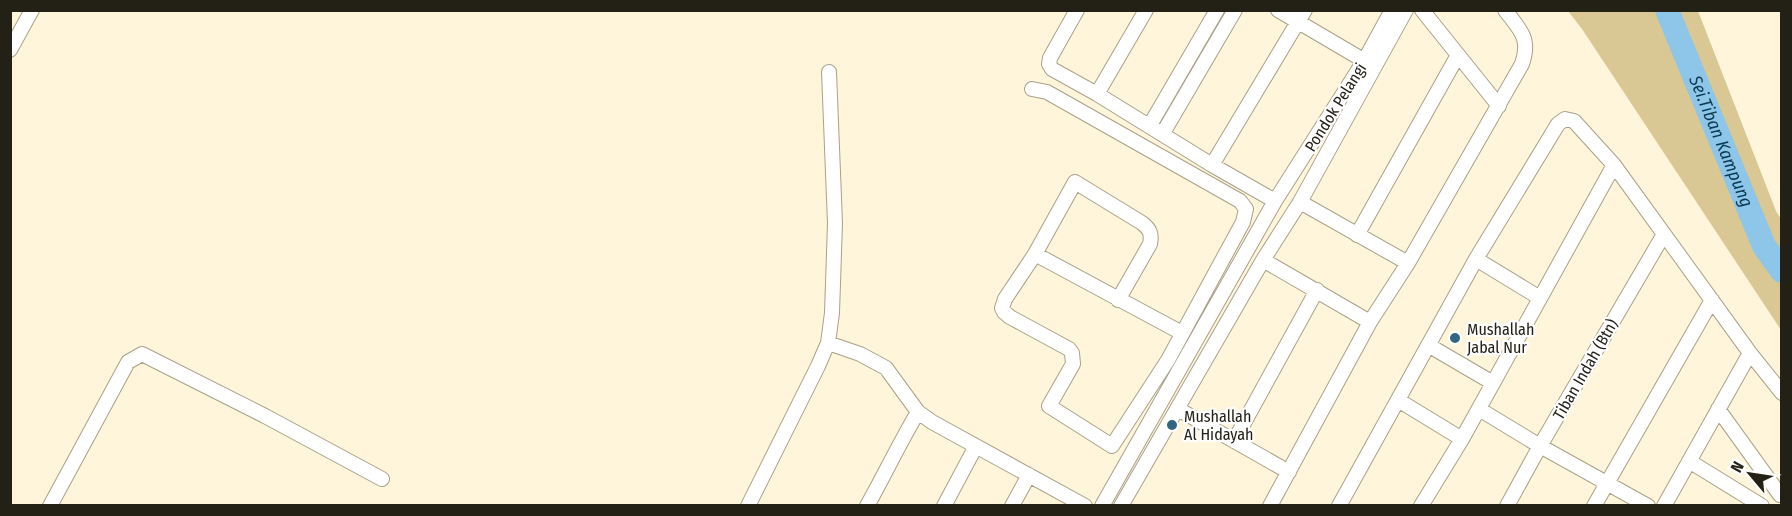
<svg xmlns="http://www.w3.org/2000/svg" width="1792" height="516" font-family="'Fira Sans Condensed',sans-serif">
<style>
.green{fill:#d9c794}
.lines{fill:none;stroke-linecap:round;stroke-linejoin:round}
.river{stroke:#8dc6e9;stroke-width:24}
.minor-casing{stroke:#a9a087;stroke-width:16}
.minor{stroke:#fff;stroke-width:14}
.poi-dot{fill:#336683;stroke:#fff;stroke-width:2}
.labels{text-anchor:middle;stroke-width:4.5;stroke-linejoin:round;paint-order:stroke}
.street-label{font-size:16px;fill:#232016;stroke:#fff}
.poi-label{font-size:16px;fill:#232016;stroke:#fff;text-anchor:start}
.water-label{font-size:18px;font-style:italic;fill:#0a3a52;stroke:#fff}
</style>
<rect width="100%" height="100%" fill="#fef5da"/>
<path class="green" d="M1568,11H1698L1776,211L1781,219V330L1582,29Z"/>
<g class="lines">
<path class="river" id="s1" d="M1667,10L1764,246L1782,271"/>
<g class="minor-casing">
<path id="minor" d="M1077,10L1050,58L1049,64L1052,69L1097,94L1212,165L1275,201
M1278,10L1370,64
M1422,10L1499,106
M10,50L32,10
M1032,89L1047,92L1240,201L1246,209L1243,222L1168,360L1112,446L1049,406L1073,364L1072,353L1069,349L1010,317L1004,312L1002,308L1005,299L1035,254L1075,182L1142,223C1150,229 1152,234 1150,244L1118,300
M1097,94L1146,10
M1150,125L1217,10
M1163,133L1235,10
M1212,165L1305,10
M1300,202L1408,263
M1357,235L1458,55
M1035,254L1182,333
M1476,259L1540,298
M1263,260L1370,322
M828,343L832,313L835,223L829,72
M1428,345L1493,383
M1398,400L1462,439
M1178,409L1289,472
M1479,409L1540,446L1648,506
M1718,409L1780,495
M1234,441L1317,290
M1689,461L1762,506
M50,506L128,362L142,354L265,416L382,479
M748,506L818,366L828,343L860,354L886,368L918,412L932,422L1085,506
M867,506C885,474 900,442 918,412
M944,506L976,446
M1012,506L1029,475
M1102,506L1275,201L1364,61L1392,10
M1121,506L1263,260L1300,202L1406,10
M1270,506L1370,322L1408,263L1522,64C1531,38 1520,30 1505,10
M1339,506L1476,259L1558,124L1565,119L1574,121L1614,165L1750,353L1782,393
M1421,506L1462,439L1614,165
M1507,506L1540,446L1664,234
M1594,506L1712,300
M1664,506L1750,353"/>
</g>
<use href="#minor" class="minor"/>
</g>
<g class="poi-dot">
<circle cx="1455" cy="338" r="6"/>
<circle cx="1172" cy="425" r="6"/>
</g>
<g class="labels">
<g class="street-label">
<text transform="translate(1335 107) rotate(-58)" y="6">Pondok Pelangi</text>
<text transform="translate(1585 369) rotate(-60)" y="6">Tiban Indah (Btn)</text>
</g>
<g class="poi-label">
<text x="1467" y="335">Mushallah<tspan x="1467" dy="18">Jabal Nur</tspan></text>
<text x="1184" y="422">Mushallah<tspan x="1184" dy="18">Al Hidayah</tspan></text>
</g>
<g class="water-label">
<text dy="6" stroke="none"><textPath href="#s1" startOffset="142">Sei.Tiban Kampung</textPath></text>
</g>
</g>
<rect width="1792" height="516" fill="none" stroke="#232016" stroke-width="24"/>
<g transform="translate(1750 474) rotate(299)" stroke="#ffffff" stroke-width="4.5" paint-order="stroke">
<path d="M0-4.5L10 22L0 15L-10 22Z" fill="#232016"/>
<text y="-9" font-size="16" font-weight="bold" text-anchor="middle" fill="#232016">N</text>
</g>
</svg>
